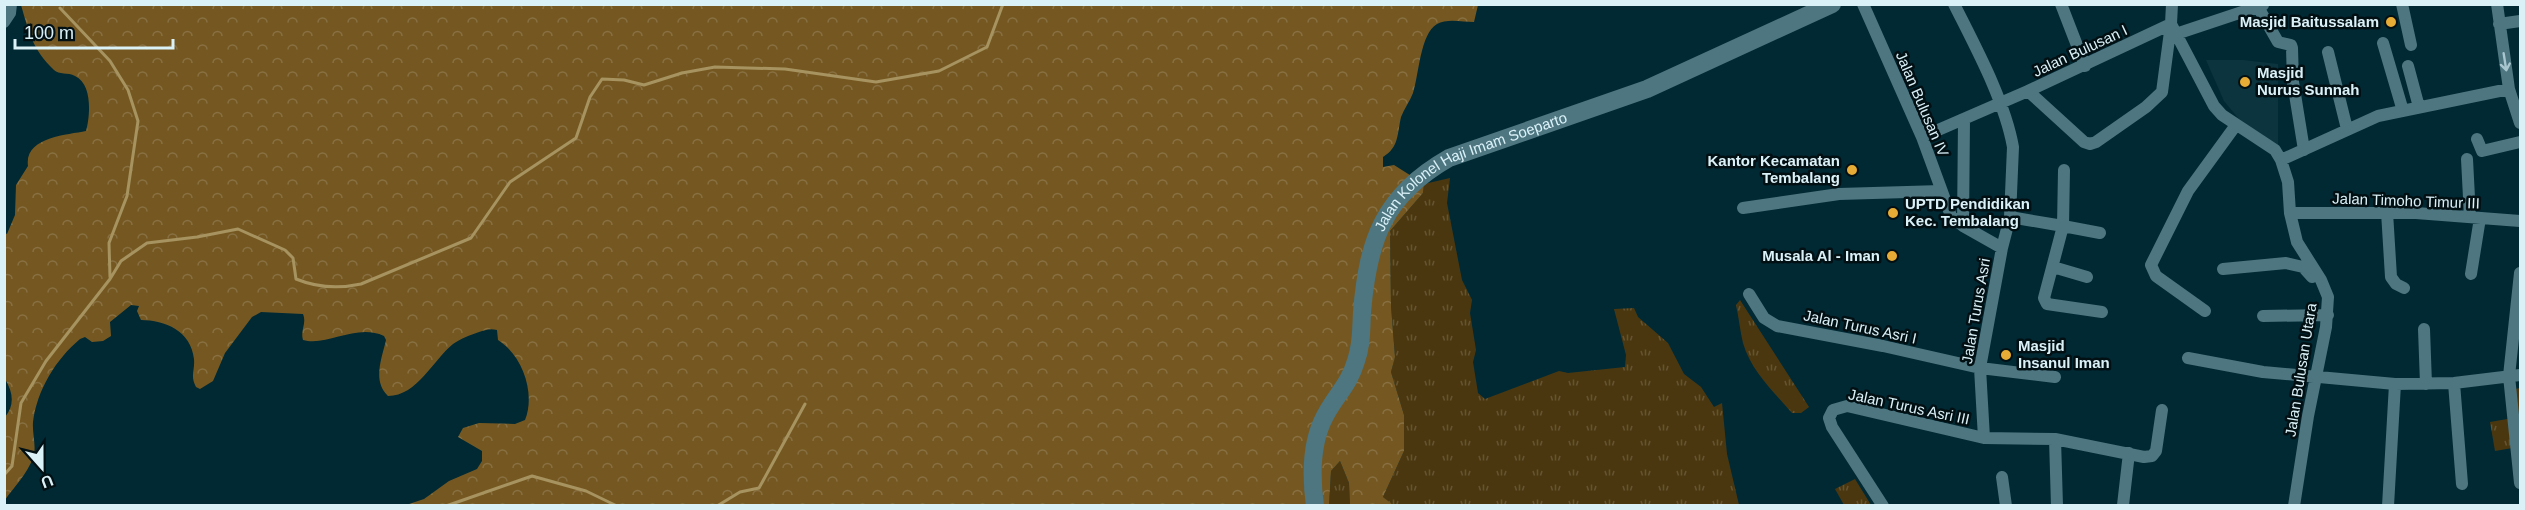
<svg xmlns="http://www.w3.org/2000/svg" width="2525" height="510" font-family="Arial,sans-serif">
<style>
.built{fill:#0b343e}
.grass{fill:url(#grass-tufts)}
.forest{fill:url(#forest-crowns)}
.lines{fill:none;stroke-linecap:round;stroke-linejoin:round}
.stream{stroke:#a69360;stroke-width:3}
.street{stroke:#4d7681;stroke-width:12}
.secondary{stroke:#4d7681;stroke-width:18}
.oneway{stroke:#a9c6ce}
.poi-dot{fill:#e7ac36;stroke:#021014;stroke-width:2}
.labels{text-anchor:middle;stroke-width:5;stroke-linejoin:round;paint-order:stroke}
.poi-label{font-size:15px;font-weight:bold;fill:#dbf1f8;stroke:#021014;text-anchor:end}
.street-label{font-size:15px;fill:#dbf1f8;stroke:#021014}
</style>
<defs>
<pattern id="grass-tufts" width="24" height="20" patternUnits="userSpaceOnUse" patternTransform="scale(1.5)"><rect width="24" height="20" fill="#4b370f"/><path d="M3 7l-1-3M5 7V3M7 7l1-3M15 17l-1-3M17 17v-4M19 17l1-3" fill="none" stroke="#645433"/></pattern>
<pattern id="forest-crowns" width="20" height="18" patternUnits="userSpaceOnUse" patternTransform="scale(1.5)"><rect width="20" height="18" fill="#755821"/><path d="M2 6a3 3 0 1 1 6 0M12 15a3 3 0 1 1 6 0" fill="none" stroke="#887042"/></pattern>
</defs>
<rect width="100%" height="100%" fill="#002934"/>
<path class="built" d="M2206,60H2243L2278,64V146L2239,119L2224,101Z"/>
<path class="grass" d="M1450,178L1447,203L1462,280L1472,300L1470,313L1476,350L1473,362L1478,393L1485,399L1559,371L1568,373L1625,367L1626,355L1614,309L1634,308L1638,317L1668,343L1684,374L1701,387L1714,407L1722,403L1727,454L1739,505L1393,506L1383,497L1404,451V415L1391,372L1395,356L1391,306L1390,231L1423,193L1424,184Z
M1740,300L1809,407L1801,413H1792C1774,392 1751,371 1743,343C1740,331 1739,318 1736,305Z
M2520,388V458L2518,447L2495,451L2490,422L2519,417L2515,389Z
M1340,461L1349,483L1350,505L1329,506L1331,471Z
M1855,479L1871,505H1844L1835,489Z"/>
<path class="forest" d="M21,5H1478L1474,22C1463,22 1447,18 1437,24C1420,34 1419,75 1413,93C1410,101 1404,109 1401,117C1397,135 1399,147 1383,157V167L1394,165L1424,184L1423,193L1390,231L1391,306L1395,357L1391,372L1404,415V451L1383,497L1393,505H1350L1349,483L1340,461L1331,471L1329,506L406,505L424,499L449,481L477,469L482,461V451L458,437L463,428L479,423L515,424L525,420C536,393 522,355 498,340L497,330C490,328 485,330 479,332C470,335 460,339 453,344C433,360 417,396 388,396C372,381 382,358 386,340L384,336C356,323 327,347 303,340C300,330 307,324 303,314L261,312L252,317L225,353L213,381L200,389L196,387C190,376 195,371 194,359C191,331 165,320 141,320L137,311L139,306L131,305L110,322L111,336L103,341L92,342L85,337L80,339C56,359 37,390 33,422C32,434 37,447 33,458C27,474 14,487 5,500V417C15,405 13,392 5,379V233L7,234L15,215L16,185L28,166C24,137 67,135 86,131C90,117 93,84 75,76C68,72 59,75 54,70C32,49 29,32 21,5Z"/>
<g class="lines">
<path class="stream" d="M60,8L110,61L128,90L138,121L127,196L109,243L110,277
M4,475L12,466L21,403L46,361L110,279L121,261L147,243L197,237L238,229L285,250L293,258L296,279C318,288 338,289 361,284L471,238L510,182L576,138L590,97L602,79L624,80L644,85L682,73L715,67L785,69L876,82L939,71L987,47L1003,4
M446,506L532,476L586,491L617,506
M717,506L740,492L759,488L805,404"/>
<path class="street" d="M1863,4L1922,137L1951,216L1963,226L2002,248L1980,368L1984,438L2055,439L2144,457L2152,456L2156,451L2162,410
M1954,4C1975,46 2005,101 2013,147L2010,217L2002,248
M2061,4L2085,66
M2172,4L2171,24L2214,106L2222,115L2275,150L2281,160L2288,182L2290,213L2297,242L2321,280L2328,297L2326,327L2308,416L2294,506
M2402,4L2411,45
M2497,4L2509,89L2520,123
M2258,7L2278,42L2291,45L2292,48L2293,82L2304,150
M4,22L10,13L11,4
M2499,24L2520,21
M2176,34L2263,5
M2383,43L2403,111
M2328,52L2347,129
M2408,66L2419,107
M2028,91L2084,142L2090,144L2096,142L2146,107L2162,92L2171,24
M1922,137L2028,91L2171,24
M2477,139L2482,151L2520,142
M2467,159L2470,217
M2281,160L2378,116L2509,89
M2064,170L2063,226L2100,233
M1743,208L1839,194L1941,191
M2387,212L2391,277L2396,284L2404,288
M2290,213H2416L2520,221
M2010,217L2063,226L2044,298L2047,304L2102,312
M1963,226L1964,120
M2053,267L2087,277
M2223,269L2286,263L2303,267L2312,277
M2520,273L2509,376L2520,483
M2471,274L2480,218
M1749,294L1764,318L1777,326L1883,346L1980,368L2055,377
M2205,311L2156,276L2151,265L2188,191L2236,125
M2263,316L2328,315
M2424,329L2426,384
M2188,358L2263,372L2395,384L2454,383L2520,375
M2454,383L2462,484
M2055,439L2057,506
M2002,477L2006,506
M2123,505L2129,453
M1883,506L1832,427L1829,418L1833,410L1847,406L1984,438
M2388,506L2395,384"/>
<path class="secondary" id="s1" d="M1315,506C1311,477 1311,442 1325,416C1336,395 1349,385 1356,361C1362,344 1361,329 1362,312C1368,239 1384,195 1449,158L1647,89L1832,4"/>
</g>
<defs><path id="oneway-shaft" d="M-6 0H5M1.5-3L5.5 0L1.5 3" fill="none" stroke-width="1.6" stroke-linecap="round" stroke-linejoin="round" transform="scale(1.5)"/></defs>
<use class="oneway" href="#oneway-shaft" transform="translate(2505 62) rotate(81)"/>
<g class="poi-dot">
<circle cx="2391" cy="22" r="6"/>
<circle cx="2245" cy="82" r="6"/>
<circle cx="1852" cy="170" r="6"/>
<circle cx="1893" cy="213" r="6"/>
<circle cx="1892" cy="256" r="6"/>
<circle cx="2006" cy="355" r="6"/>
</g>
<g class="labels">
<g class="poi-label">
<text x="2379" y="27">Masjid Baitussalam</text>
<text x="2257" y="78" text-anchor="start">Masjid<tspan x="2257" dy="17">Nurus Sunnah</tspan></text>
<text x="1840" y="166">Kantor Kecamatan<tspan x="1840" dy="17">Tembalang</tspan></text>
<text x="1905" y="209" text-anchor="start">UPTD Pendidikan<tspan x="1905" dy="17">Kec. Tembalang</tspan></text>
<text x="1880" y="261">Musala Al - Iman</text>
<text x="2018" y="351" text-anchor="start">Masjid<tspan x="2018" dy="17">Insanul Iman</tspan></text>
</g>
<g class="street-label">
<text transform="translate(2080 51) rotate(-25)" y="5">Jalan Bulusan I</text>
<text transform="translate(1922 104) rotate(67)" y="5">Jalan Bulusan IV</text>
<text dy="5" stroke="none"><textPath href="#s1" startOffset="402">Jalan Kolonel Haji Imam Soeparto</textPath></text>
<text transform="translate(2406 201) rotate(2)" y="5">Jalan Timoho Timur III</text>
<text transform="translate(1976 311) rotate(-80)" y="5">Jalan Turus Asri</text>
<text transform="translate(1860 327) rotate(12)" y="5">Jalan Turus Asri I</text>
<text transform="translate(2301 370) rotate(-81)" y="5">Jalan Bulusan Utara</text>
<text transform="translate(1909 407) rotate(12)" y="5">Jalan Turus Asri III</text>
</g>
</g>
<rect width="2525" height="510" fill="none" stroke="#dbf1f8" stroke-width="12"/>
<g transform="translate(42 468) rotate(159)" stroke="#021014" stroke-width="4.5" paint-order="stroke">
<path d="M0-4.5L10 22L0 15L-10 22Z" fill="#dbf1f8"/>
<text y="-9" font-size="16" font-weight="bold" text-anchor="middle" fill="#dbf1f8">U</text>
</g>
<path d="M15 39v9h158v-9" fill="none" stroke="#dbf1f8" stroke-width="3"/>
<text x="24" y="39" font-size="18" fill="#dbf1f8" stroke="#021014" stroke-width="4.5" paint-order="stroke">100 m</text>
</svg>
